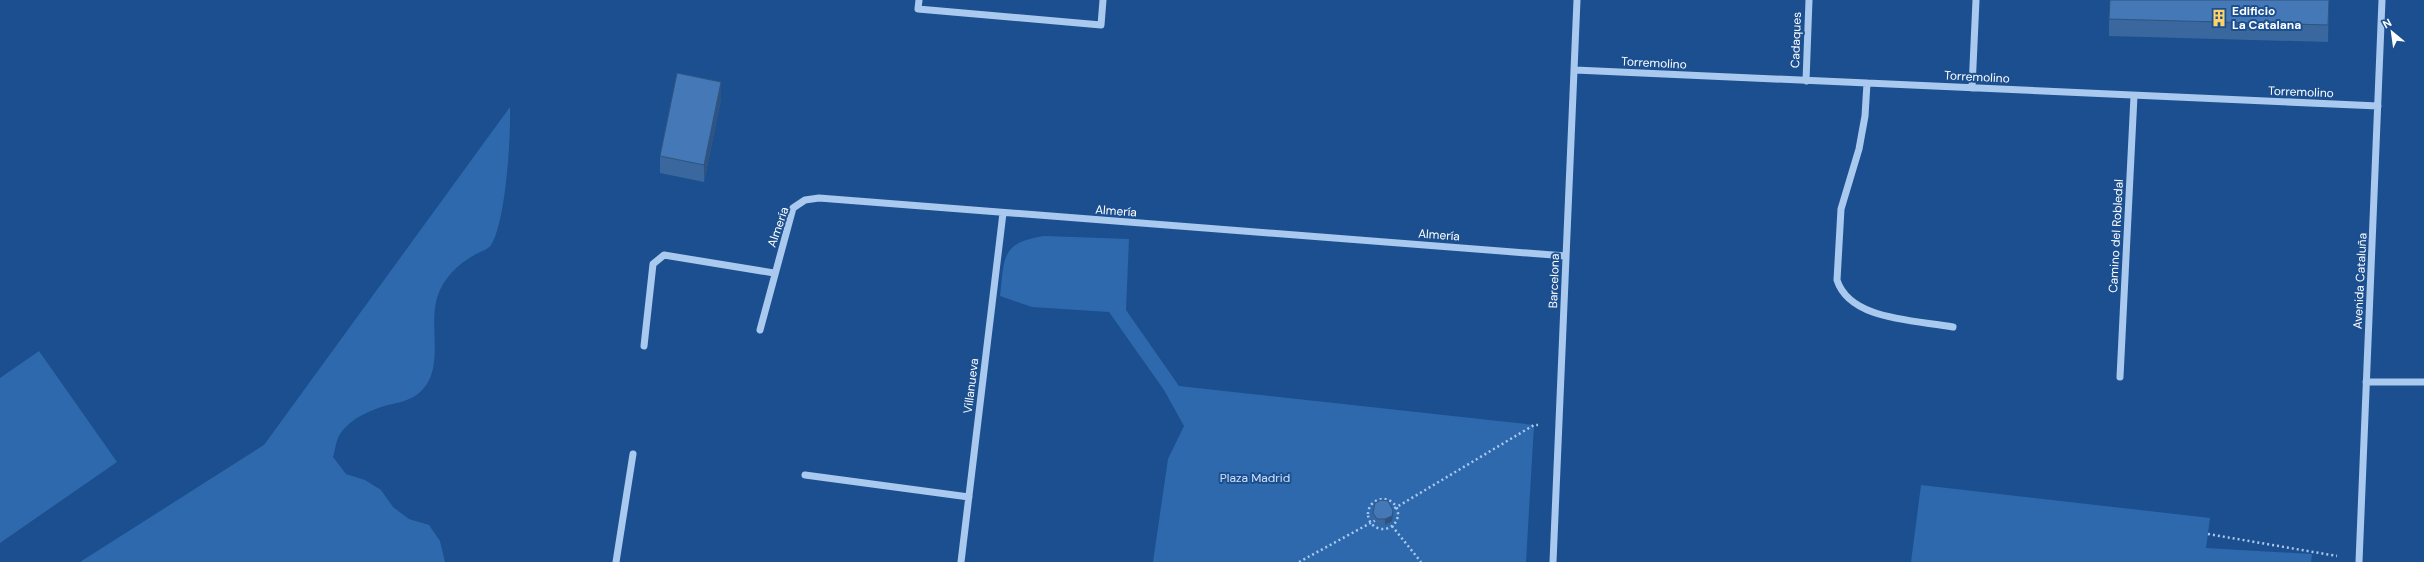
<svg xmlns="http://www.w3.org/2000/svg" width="2424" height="562" font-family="'DM Sans',sans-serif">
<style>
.green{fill:#2e69ad}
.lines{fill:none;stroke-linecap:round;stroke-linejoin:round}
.path{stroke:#a9c9ee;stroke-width:2.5;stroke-dasharray:2 3;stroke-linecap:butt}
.minor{stroke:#a9c9ee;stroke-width:7}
.wall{fill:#3a679d}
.shaded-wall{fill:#305480}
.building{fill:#4478b7;stroke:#305480}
.labels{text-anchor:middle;stroke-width:4;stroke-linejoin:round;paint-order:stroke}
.poi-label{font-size:12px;font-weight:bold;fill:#fff;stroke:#1b4f8f;text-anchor:start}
.street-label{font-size:12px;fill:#fff;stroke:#1b4f8f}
.park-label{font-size:12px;fill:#cfe3fa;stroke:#1b4f8f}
</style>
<rect width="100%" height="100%" fill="#1b4f8f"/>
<path class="green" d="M510,107C511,136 506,222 491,245C489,249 480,252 476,254C458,264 443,278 437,298C428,328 446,370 419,393C411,400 398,403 388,405C370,410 351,418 340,434C336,440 335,451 333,457L346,474L365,480L381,490L393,507L409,519L429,525L440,541L445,562H80L264,445Z
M1044,236L1129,239L1126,310L1179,386L1534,425L1526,562H1153L1168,459L1184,426L1164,390L1109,312L1032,307L1000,296C1005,257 1000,243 1044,236Z
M39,351L117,462L0,543V378Z
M1921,485L2210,518L2206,548L2312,554L2311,562H1911Z"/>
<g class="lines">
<path class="path" d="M1368 514a15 15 0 1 1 30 0a15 15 0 1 1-30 0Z
M1390,511L1534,425H1538
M1392,526L1421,562
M2208,534L2337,556
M1299,562L1376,520"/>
<path class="minor" d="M919,0L918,9L1101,25L1103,0
M1575,70L2378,106
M1806,81L1809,0
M1867,83L1865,116L1859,149L1841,209L1837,280C1850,321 1917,320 1953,327
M1972,88L1976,0
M760,330L793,208L805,200L819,198L1566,256
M644,346L653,264L664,255L774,273
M2120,377L2134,96
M2366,382H2424
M805,475L969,497
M616,562L633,454
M961,562L1003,213
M1553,562L1577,0
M2359,562L2382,0"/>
</g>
<path class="wall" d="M2329,0L2328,42L2109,36V19Z
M721,99L704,182L660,173V156Z
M1373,513L1393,515L1392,521L1385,525L1377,524L1373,518Z"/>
<path class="shaded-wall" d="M721,82V99L704,182V165Z
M1393,510V515L1392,521L1385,525V519Z"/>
<path class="building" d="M2110,0H2329L2328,25L2109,19Z
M677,73L721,82L704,165L660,156Z
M1381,500L1388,501L1393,510L1392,516L1385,519H1377L1373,513L1375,503Z"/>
<defs>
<g id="building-bare" transform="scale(1.38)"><path d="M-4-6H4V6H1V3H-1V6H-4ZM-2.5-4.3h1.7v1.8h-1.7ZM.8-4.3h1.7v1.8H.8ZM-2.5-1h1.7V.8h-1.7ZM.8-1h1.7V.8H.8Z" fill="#ffd166" stroke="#1b4f8f" stroke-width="2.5" paint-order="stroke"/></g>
</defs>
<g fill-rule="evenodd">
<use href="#building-bare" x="2219" y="18"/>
</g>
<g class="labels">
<g class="poi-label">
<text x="2232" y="15">Edificio<tspan x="2232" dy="14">La Catalana</tspan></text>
</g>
<g class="street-label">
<text transform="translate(1796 40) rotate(-88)" y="4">Cadaques</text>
<text transform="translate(1654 63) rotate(3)" y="4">Torremolino</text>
<text transform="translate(1977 77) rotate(3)" y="4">Torremolino</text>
<text transform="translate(2301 92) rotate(2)" y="4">Torremolino</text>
<text transform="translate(1116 211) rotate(4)" y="4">Almería</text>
<text transform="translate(778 227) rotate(-71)" y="4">Almería</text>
<text transform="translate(1439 235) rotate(4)" y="4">Almería</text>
<text transform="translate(2116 236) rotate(-87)" y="4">Camino del Robledal</text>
<text transform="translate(1554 281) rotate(-88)" y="4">Barcelona</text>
<text transform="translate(2360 281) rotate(-87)" y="4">Avenida Cataluña</text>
<text transform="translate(971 386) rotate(-83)" y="4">Villanueva</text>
</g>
<g class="park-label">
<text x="1255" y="482">Plaza Madrid</text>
</g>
</g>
<g transform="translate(2392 32) rotate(331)" stroke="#1b4f8f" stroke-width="3" paint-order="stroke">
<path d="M0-3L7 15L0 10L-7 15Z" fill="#ffffff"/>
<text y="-6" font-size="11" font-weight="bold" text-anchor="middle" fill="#ffffff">N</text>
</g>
</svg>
